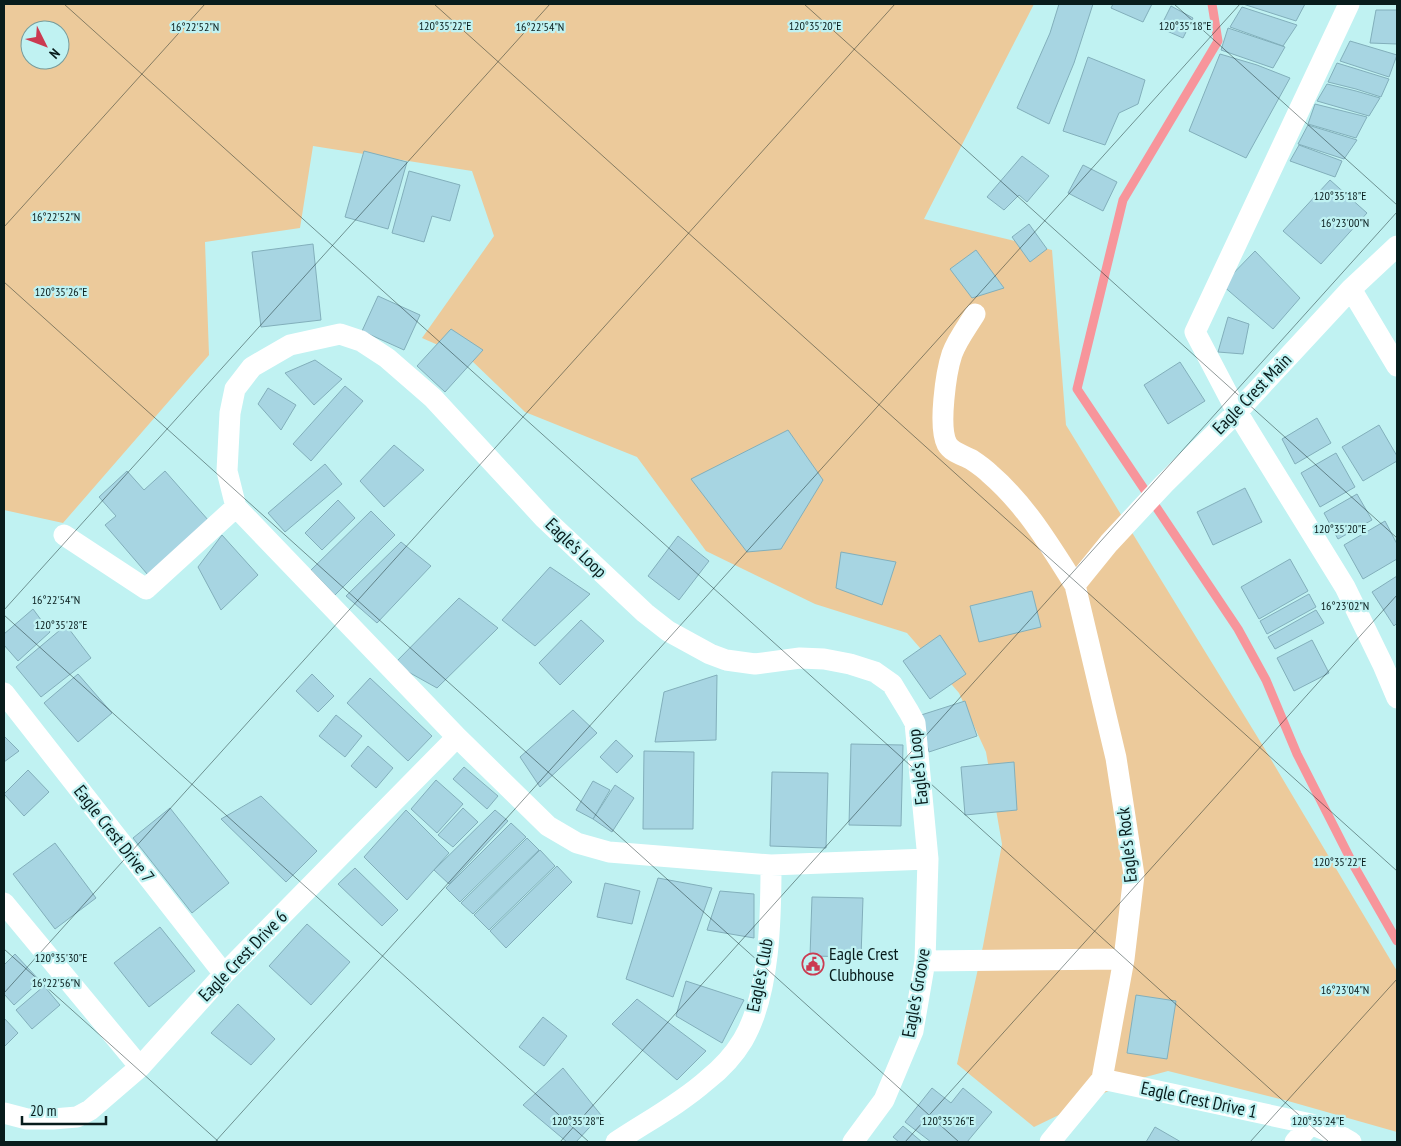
<svg xmlns="http://www.w3.org/2000/svg" width="1401" height="1146" font-family="'PT Sans Narrow',sans-serif">
<style>
.green{fill:#ecca9b;fill-rule:evenodd}
.lines{fill:none;stroke-linecap:round;stroke-linejoin:round}
.stream{stroke:#f7959b;stroke-width:9}
.building{fill:#a7d5e2;stroke:#82afbb}
.street{stroke:#fff;stroke-width:21}
.ticks{fill:none;stroke:#081c1c;stroke-width:1;stroke-opacity:0.45}
.labels{text-anchor:middle;stroke-width:4.5;stroke-linejoin:round;paint-order:stroke}
.street-label{font-size:18px;fill:#081c1c;stroke:#c0f2f2}
.poi-label{font-size:18px;fill:#081c1c;stroke:#c0f2f2;text-anchor:start}
.ticks-label{font-size:12px;text-anchor:middle;fill:#081c1c;stroke:#c0f2f2;stroke-width:4.5;stroke-linejoin:round;paint-order:stroke}
</style>
<rect width="100%" height="100%" fill="#c0f2f2"/>
<path class="green" d="M4,4H1034L924,219L1052,250L1066,425L1263,746L1397,971V1132L1288,1101L1168,1071L1127,1082L1034,1127L957,1064L983,946L1002,844L986,752L959,693L907,633L815,604L706,551L637,457L525,412L470,359L422,338L494,236L472,171L313,146L300,228L205,242L209,355L63,523L4,510ZM30,30H60V60H30Z"/>
<g class="lines">
<path class="stream" d="M1212,4L1218,41L1123,200L1077,389L1238,629L1266,680L1297,754L1354,866L1397,941"/>
</g>
<path class="building" d="M1059,4H1093L1074,63L1049,124L1017,108L1050,33Z
M1113,4H1152L1143,22L1111,8Z
M1243,4H1305L1296,21Z
M1171,6L1193,18L1183,38L1160,28Z
M1242,7L1297,25L1283,46L1230,27Z
M1376,10H1397V44L1370,43Z
M1228,28L1285,47L1273,68L1221,50Z
M1350,41L1397,55L1389,77L1340,61Z
M1220,54L1257,65L1290,78L1246,158L1189,131Z
M1088,57L1145,80L1138,104L1119,113L1105,145L1063,131Z
M1337,63L1389,79L1381,97L1356,89L1328,82Z
M1327,84L1356,91L1380,98L1369,116L1317,101Z
M1315,104L1367,117L1356,138L1308,124Z
M1308,125L1357,140L1344,159L1298,144Z
M1299,145L1342,161L1335,177L1290,161Z
M364,151L407,162L388,229L345,217Z
M1022,156L1049,176L1027,202L1019,195L1004,210L987,197Z
M1083,165L1117,182L1103,211L1068,193Z
M409,171L460,185L450,221L432,216L424,242L392,233Z
M1330,180L1367,213L1321,264L1283,231Z
M1029,224L1047,249L1030,262L1012,237Z
M313,244L321,320L261,327L252,252Z
M976,250L1004,288L972,298L950,269Z
M1255,251L1300,298L1273,329L1222,285Z
M378,296L420,315L404,350L362,331Z
M1228,317L1249,324L1243,354L1218,352Z
M451,329L483,350L445,392L417,366Z
M315,360L342,379L314,405L285,373Z
M1180,362L1205,401L1168,424L1144,385Z
M345,386L363,401L311,461L293,444Z
M268,388L296,405L281,430L258,404Z
M1317,418L1331,443L1295,464L1282,439Z
M1379,425L1397,456V461L1363,481L1342,447Z
M788,430L823,480L781,549L747,552L691,479Z
M394,445L424,470L384,507L360,481Z
M1336,453L1355,487L1320,507L1301,473Z
M325,464L342,484L285,532L268,513Z
M127,471L144,490L165,471L209,521L148,575L105,525L116,516L99,497Z
M1245,488L1262,522L1213,545L1197,512Z
M1357,494L1372,520L1338,539L1324,513Z
M338,500L355,518L322,550L305,533Z
M371,511L395,535L335,595L311,570Z
M1385,521L1397,544V559L1363,579L1344,545Z
M222,535L258,575L221,610L198,567Z
M678,536L709,561L679,600L648,576Z
M401,542L431,566L377,623L346,596Z
M841,552L896,562L882,605L836,588Z
M1290,559L1308,591L1259,619L1241,587Z
M550,567L590,594L535,646L502,620Z
M1397,576V623L1394,626L1372,592Z
M1032,591L1041,627L979,642L970,606Z
M1309,594L1316,607L1267,634L1260,621Z
M459,598L498,628L437,688L394,664Z
M33,609L50,632L18,661L4,645V634Z
M1316,610L1324,623L1275,649L1268,637Z
M581,620L604,641L560,685L539,663Z
M66,625L91,658L41,697L16,667Z
M940,635L966,674L930,699L903,661Z
M1312,640L1329,673L1294,691L1277,658Z
M78,674L112,713L78,742L44,703Z
M312,674L334,696L318,712L296,691Z
M717,675L716,740L655,742L664,692Z
M370,678L432,736L408,761L347,703Z
M965,701L977,736L929,752L918,716Z
M573,710L597,733L540,787L520,757Z
M336,715L362,736L345,757L319,736Z
M4,736L19,751L4,762Z
M616,740L633,756L617,773L600,757Z
M851,744L903,745L901,826L849,825Z
M368,746L393,768L376,788L351,766Z
M644,751L694,752L693,829H643Z
M1014,762L1017,810L965,815L961,767Z
M464,767L498,796L487,809L453,779Z
M28,770L49,792L24,816L4,794Z
M772,772L828,773L826,848L770,846Z
M436,780L463,804L437,833L411,809Z
M593,781L610,790L593,819L576,810Z
M615,785L634,798L612,832L593,819Z
M261,796L317,851L286,882L221,819Z
M170,808L229,883L192,913L133,838Z
M463,808L478,822L453,847L438,835Z
M406,810L449,853L407,900L364,857Z
M495,810L508,821L449,884L434,870Z
M511,823L526,837L460,902L446,888Z
M527,838L539,850L473,914L461,903Z
M55,843L96,898L55,929L13,874Z
M540,850L555,866L489,930L474,915Z
M557,866L572,882L506,948L490,931Z
M355,868L398,910L382,926L338,884Z
M658,878L712,888L673,997L626,979Z
M605,883L640,891L632,924L597,917Z
M720,891L754,894V938L707,930Z
M812,897L863,898L861,957L810,956Z
M307,924L350,962L311,1005L269,966Z
M160,927L195,971L149,1007L114,963Z
M15,954L40,981L14,1005L4,994V965Z
M686,981L744,1000L722,1043L676,1016Z
M44,986L60,1005L32,1029L16,1010Z
M1136,995L1176,1001L1167,1059L1127,1053Z
M637,999L706,1051L677,1080L612,1024Z
M238,1004L275,1039L251,1065L211,1033Z
M543,1017L567,1036L544,1066L519,1047Z
M4,1018L18,1033L4,1047Z
M563,1068L601,1115L576,1142H567L523,1105Z
M932,1088L951,1103L963,1088L992,1112L967,1142H931L905,1122Z
M903,1126L922,1142H899L893,1137Z
M1155,1127L1181,1142H1146Z"/>
<g class="lines">
<path class="street" d="M1349,4L1195,332L1237,412L1345,587L1383,665L1397,698
M1351,289L1397,366
M975,314C967,327 957,340 952,354C946,372 938,427 947,444C952,453 964,455 972,460C978,464 985,469 990,474C1026,505 1050,546 1075,585
M64,535L146,589L236,507
M4,693L224,974
M4,903L140,1067
M925,961L1124,959
M1102,1079L1311,1124L1344,1138L1351,1142
M4,1113L27,1119H53L77,1117L90,1110L140,1067L224,974L457,737
M616,1142C646,1122 680,1104 707,1080C721,1069 734,1055 743,1040C770,994 771,917 771,865
M853,1142L884,1100L913,1031L925,961L928,859L915,723L909,712L892,684L875,672L850,664L824,659L800,658L755,664L726,660L710,654L668,631L645,613L544,518L433,398L387,358L361,341L340,334L290,345L252,367L235,389L230,413L227,471L236,507L457,737L548,826L577,843L609,852L771,865L928,859
M1050,1142L1102,1079L1124,959L1134,875L1116,758L1075,585L1109,543L1164,484L1237,412L1351,289L1397,246
M1295,1142L1311,1124"/>
</g>
<path class="ticks" d="M64,4L1329,1142M434,4L1397,871M804,4L1397,538M1174,4L1397,205M4,227L205,4M4,282L959,1142M4,610L550,4M4,615L589,1142M4,949L219,1142M4,993L895,4M215,1142L1240,4M560,1142L1397,212M905,1142L1397,595M1250,1142L1397,979"/>
<defs>
<g id="civic-ring" transform="scale(1.125)"><circle r="9.5" fill="#c0f2f2" stroke="#cb3a51" stroke-width="1.5"/><path d="M-.6-6.5H3V-4.5H.6V-3L4-1V1h2V6H-6V1h2V-1L-.6-3ZM-1.2 2.5V6h2.4V2.5Z" fill="#cb3a51"/></g>
</defs>
<g fill-rule="evenodd">
<use href="#civic-ring" x="813" y="964"/>
</g>
<g class="labels">
<g class="street-label">
<text transform="translate(1252 394) rotate(-46)" y="6">Eagle Crest Main</text>
<text transform="translate(576 548) rotate(44)" y="6">Eagle's Loop</text>
<text transform="translate(918 767) rotate(-96)" y="6">Eagle's Loop</text>
<text transform="translate(114 834) rotate(52)" y="6">Eagle Crest Drive 7</text>
<text transform="translate(1127 845) rotate(-96)" y="6">Eagle's Rock</text>
<text transform="translate(243 956) rotate(-46)" y="6">Eagle Crest Drive 6</text>
<text transform="translate(760 975) rotate(-79)" y="6">Eagle's Club</text>
<text transform="translate(916 993) rotate(-80)" y="6">Eagle's Groove</text>
<text transform="translate(1199 1100) rotate(12)" y="6">Eagle Crest Drive 1</text>
</g>
<g class="poi-label">
<text x="829" y="960">Eagle Crest<tspan x="829" dy="21">Clubhouse</tspan></text>
</g>
</g>
<g class="ticks-label">
<text x="445" y="30">120°35'22"E</text>
<text x="815" y="30">120°35'20"E</text>
<text x="1185" y="30">120°35'18"E</text>
<text x="195" y="31">16°22'52"N</text>
<text x="540" y="31">16°22'54"N</text>
<text x="1340" y="200">120°35'18"E</text>
<text x="56" y="221">16°22'52"N</text>
<text x="1345" y="227">16°23'00"N</text>
<text x="61" y="296">120°35'26"E</text>
<text x="1340" y="533">120°35'20"E</text>
<text x="56" y="604">16°22'54"N</text>
<text x="1345" y="610">16°23'02"N</text>
<text x="61" y="629">120°35'28"E</text>
<text x="1340" y="866">120°35'22"E</text>
<text x="61" y="962">120°35'30"E</text>
<text x="56" y="987">16°22'56"N</text>
<text x="1345" y="994">16°23'04"N</text>
<text x="578" y="1125">120°35'28"E</text>
<text x="948" y="1125">120°35'26"E</text>
<text x="1318" y="1125">120°35'24"E</text>
</g>
<rect width="1401" height="1146" fill="none" stroke="#081c1c" stroke-width="10"/>
<g transform="translate(45 45) rotate(132)"><circle r="24" fill="#c0f2f2" stroke="#769c9c"/>
<path d="M0-4L9 19L0 12L-9 19Z" fill="#cb3a51"/>
<text y="-8" font-size="14" font-weight="bold" text-anchor="middle" fill="#081c1c">N</text>
</g>
<path d="M22 1116v8h84v-8" fill="none" stroke="#081c1c" stroke-width="2.5"/>
<text x="30" y="1116" font-size="15" fill="#081c1c" stroke="#c0f2f2" stroke-width="4" paint-order="stroke">20 m</text>
</svg>
